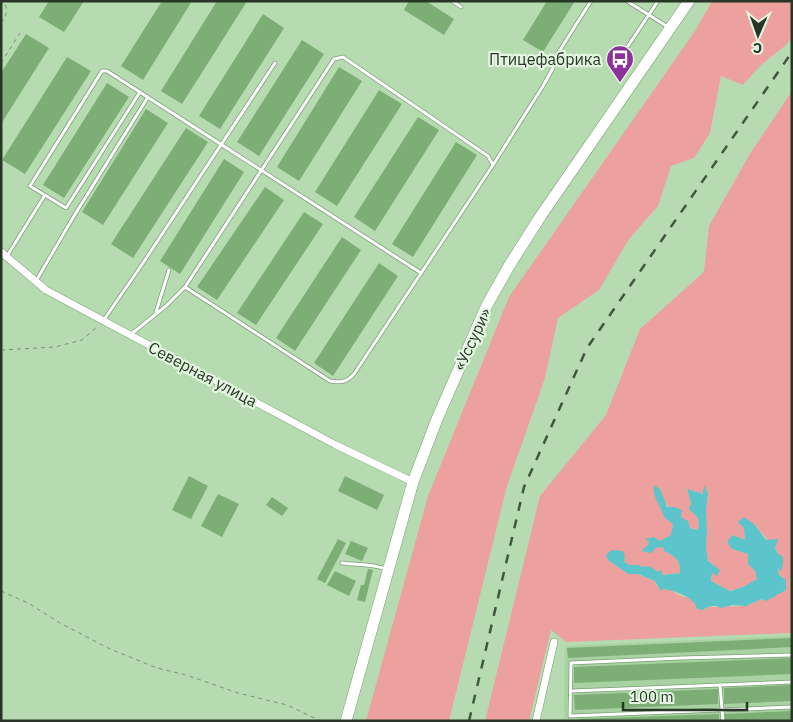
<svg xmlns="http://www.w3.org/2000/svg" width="793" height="722" font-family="'IBM Plex Sans',sans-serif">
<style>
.built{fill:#a8d2a2}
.green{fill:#eda19f;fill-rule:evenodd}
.water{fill:#5cc4cb}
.building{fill:#7dae76}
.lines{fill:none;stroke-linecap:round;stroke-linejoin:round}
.service-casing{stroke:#7b9e76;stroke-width:4.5}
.minor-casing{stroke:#7b9e76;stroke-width:8}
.trunk-casing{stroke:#7b9e76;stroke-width:12}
.path{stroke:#769173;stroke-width:1;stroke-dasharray:4 4;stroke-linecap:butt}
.service{stroke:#fff;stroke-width:3}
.minor{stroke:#fff;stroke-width:7}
.trunk{stroke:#fff;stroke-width:11}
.rail{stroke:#435540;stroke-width:2.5;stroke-dasharray:9 9;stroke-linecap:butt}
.labels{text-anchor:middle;stroke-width:4.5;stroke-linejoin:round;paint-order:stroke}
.poi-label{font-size:16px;fill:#283626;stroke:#e3f6e0;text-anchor:end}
.street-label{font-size:16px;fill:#283626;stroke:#e3f6e0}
</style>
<rect width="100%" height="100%" fill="#b6dbb1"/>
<path class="built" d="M792,636V721H564L565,646Z"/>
<path class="green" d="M712,1H792V37L786,45L761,65L743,85L721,76L710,133L694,158L671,166L658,206L629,239L599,290L558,318L545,378L507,486L449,721H366L428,496L509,297L695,31Z
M792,91V633L566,642L551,630L529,721H485L540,496L606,415L640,329L704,272L709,226L751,152ZM704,487L708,493L706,510L707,531L706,548L708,561L713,564L711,581L729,591L743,587L758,579L755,571L748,564V554L732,549L745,540L744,528L754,524L775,548L778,554L779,575L783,577L766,600L762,599L746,606L707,607L703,610L690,598L681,596L671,590L663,589L656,585L655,581L637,574H628L608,560L606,555L625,557L624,561L629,565H637L663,575L680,573C681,560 675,556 664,551L663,547L655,548L648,545L649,540L660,541L671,535L673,524L664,517L662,508L664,499C668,510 686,528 697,530L699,527L698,518L690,510L691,503L687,490C694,490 697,494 704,494Z"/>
<path class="water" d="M654,485L660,489L667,507H675L682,510L681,517L688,521L690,528L697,530L699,527L698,518L689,509L691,503L687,489L703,494L704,485L708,493L706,510L707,531L706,548L708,561L720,570L717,576L712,573L711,581L730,591L743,587L757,579L755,571L748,564V554L732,549L727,542L733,535L745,540L744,528L738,522L744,517L754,524L766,540L778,539L775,548L778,554L783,557V564L781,571L778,568L779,575L786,580V590L766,601L762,599L746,606L732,605L721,608C715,604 708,606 703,610L697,609C695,597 673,590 663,589L661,591L655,581L638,574H628L608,560L606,555L611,550L623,551L625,557L624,561L629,565H638L643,567C648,565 653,567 657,572L661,570L663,575L680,573C681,560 675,556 664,551L663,547L655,548L652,553L641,551L648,545L649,541L645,539L654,537L660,541L671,535L673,524L664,517C661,505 652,498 654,485Z"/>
<path class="building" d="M49,1H84L64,32L39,17Z
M162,1H192L143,80L121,66Z
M217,1H243L246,3L182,104L161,91Z
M409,1H426L454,19L444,35L404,10Z
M547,1H575L543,52L523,40Z
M263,14L284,28L220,129L199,116Z
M26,34L49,48L1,124V73Z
M302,40L324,54L259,156L237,142Z
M67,57L91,71L25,174L2,160Z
M339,67L362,81L299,181L277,167Z
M107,83L129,97L64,198L43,185Z
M379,90L402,104L337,206L315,192Z
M146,109L168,123L103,225L82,212Z
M418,117L439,130L375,231L354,217Z
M186,128L208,142L133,258L111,244Z
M456,142L477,155L413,257L392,244Z
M224,159L244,172L180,274L160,261Z
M265,187L284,200L217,300L197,287Z
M304,212L323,224L256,325L237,313Z
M342,237L361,250L295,351L276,338Z
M379,263L398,276L333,376L314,363Z
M189,476L208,486L191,519L172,510Z
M345,476L384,495L377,510L338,491Z
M218,494L239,504L222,537L201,526Z
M272,497L288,508L282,516L266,505Z
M338,539L346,543L325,583L317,579Z
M351,541L368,548L362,561L345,554Z
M368,569L373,570L365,602L357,600L361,585H364Z
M335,571L356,581L349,596L327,585Z
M792,638V647L568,658L567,648Z
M792,658V674L574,683V667Z
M792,685V701L724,704V688Z
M718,689V704L575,710L574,695Z
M792,711V721H725V714Z
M719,714V721H579V719Z"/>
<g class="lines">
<g class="service-casing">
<path id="service" d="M452,1L461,7
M627,1L668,27
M628,46L658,1
M140,92L66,208L30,186L102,71H107L421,273
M493,165L543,86L553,68V61L591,1
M7,256L45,195
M36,281L74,216L148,97
M156,312L169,270
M103,321L141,266L275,63
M130,335L166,306L185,287L187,284L334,59L343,57L488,156L493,165L354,374C347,382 341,383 330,381L185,287
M342,563C358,565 372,564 386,569
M792,655L681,658L571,663L570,716L792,707
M720,685L723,721
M572,691L792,682"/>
</g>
<g class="minor-casing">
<path id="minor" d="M1,252L46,290L336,445L413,482
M536,721L554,642"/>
</g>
<g class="trunk-casing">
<path id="trunk" d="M346,721L413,482L437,419L487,305L509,266L540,217L689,1"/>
</g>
<path class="path" d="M1,23C7,16 8,10 4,1
M1,63L20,33
M1,350L55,347L82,340L97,327
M1,591L28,603L60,623L110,649L157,668L186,675L238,693L287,705L321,721"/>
<use href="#service" class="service"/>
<use href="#minor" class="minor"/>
<use href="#trunk" class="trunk"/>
<path class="rail" d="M469,721L524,487L587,348L792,52"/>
</g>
<defs>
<g id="bus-pin" transform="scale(1.4375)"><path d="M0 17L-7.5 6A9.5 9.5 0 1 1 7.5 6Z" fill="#8d319c" stroke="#e3f6e0"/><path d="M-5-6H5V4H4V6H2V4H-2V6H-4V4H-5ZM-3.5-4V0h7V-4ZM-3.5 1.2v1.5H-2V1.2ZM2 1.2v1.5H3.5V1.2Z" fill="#fff"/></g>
</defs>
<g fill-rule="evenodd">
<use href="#bus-pin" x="620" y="59"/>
</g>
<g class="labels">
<g class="poi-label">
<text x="601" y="65">Птицефабрика</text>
</g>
<g class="street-label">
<text transform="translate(472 339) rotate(-65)" y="6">«Уссури»</text>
<text transform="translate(203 374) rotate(28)" y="6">Северная улица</text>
</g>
</g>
<rect width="793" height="722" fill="none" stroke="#283626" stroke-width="5"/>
<g transform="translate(758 35) rotate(182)" stroke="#e3f6e0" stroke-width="4" paint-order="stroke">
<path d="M0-4L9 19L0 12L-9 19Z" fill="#283626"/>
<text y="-8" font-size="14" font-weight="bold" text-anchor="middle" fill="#283626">С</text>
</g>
<path d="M623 702v8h124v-8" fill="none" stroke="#283626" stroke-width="2.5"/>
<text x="630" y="702" font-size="15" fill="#283626" stroke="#e3f6e0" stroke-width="4" paint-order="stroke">100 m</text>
</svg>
